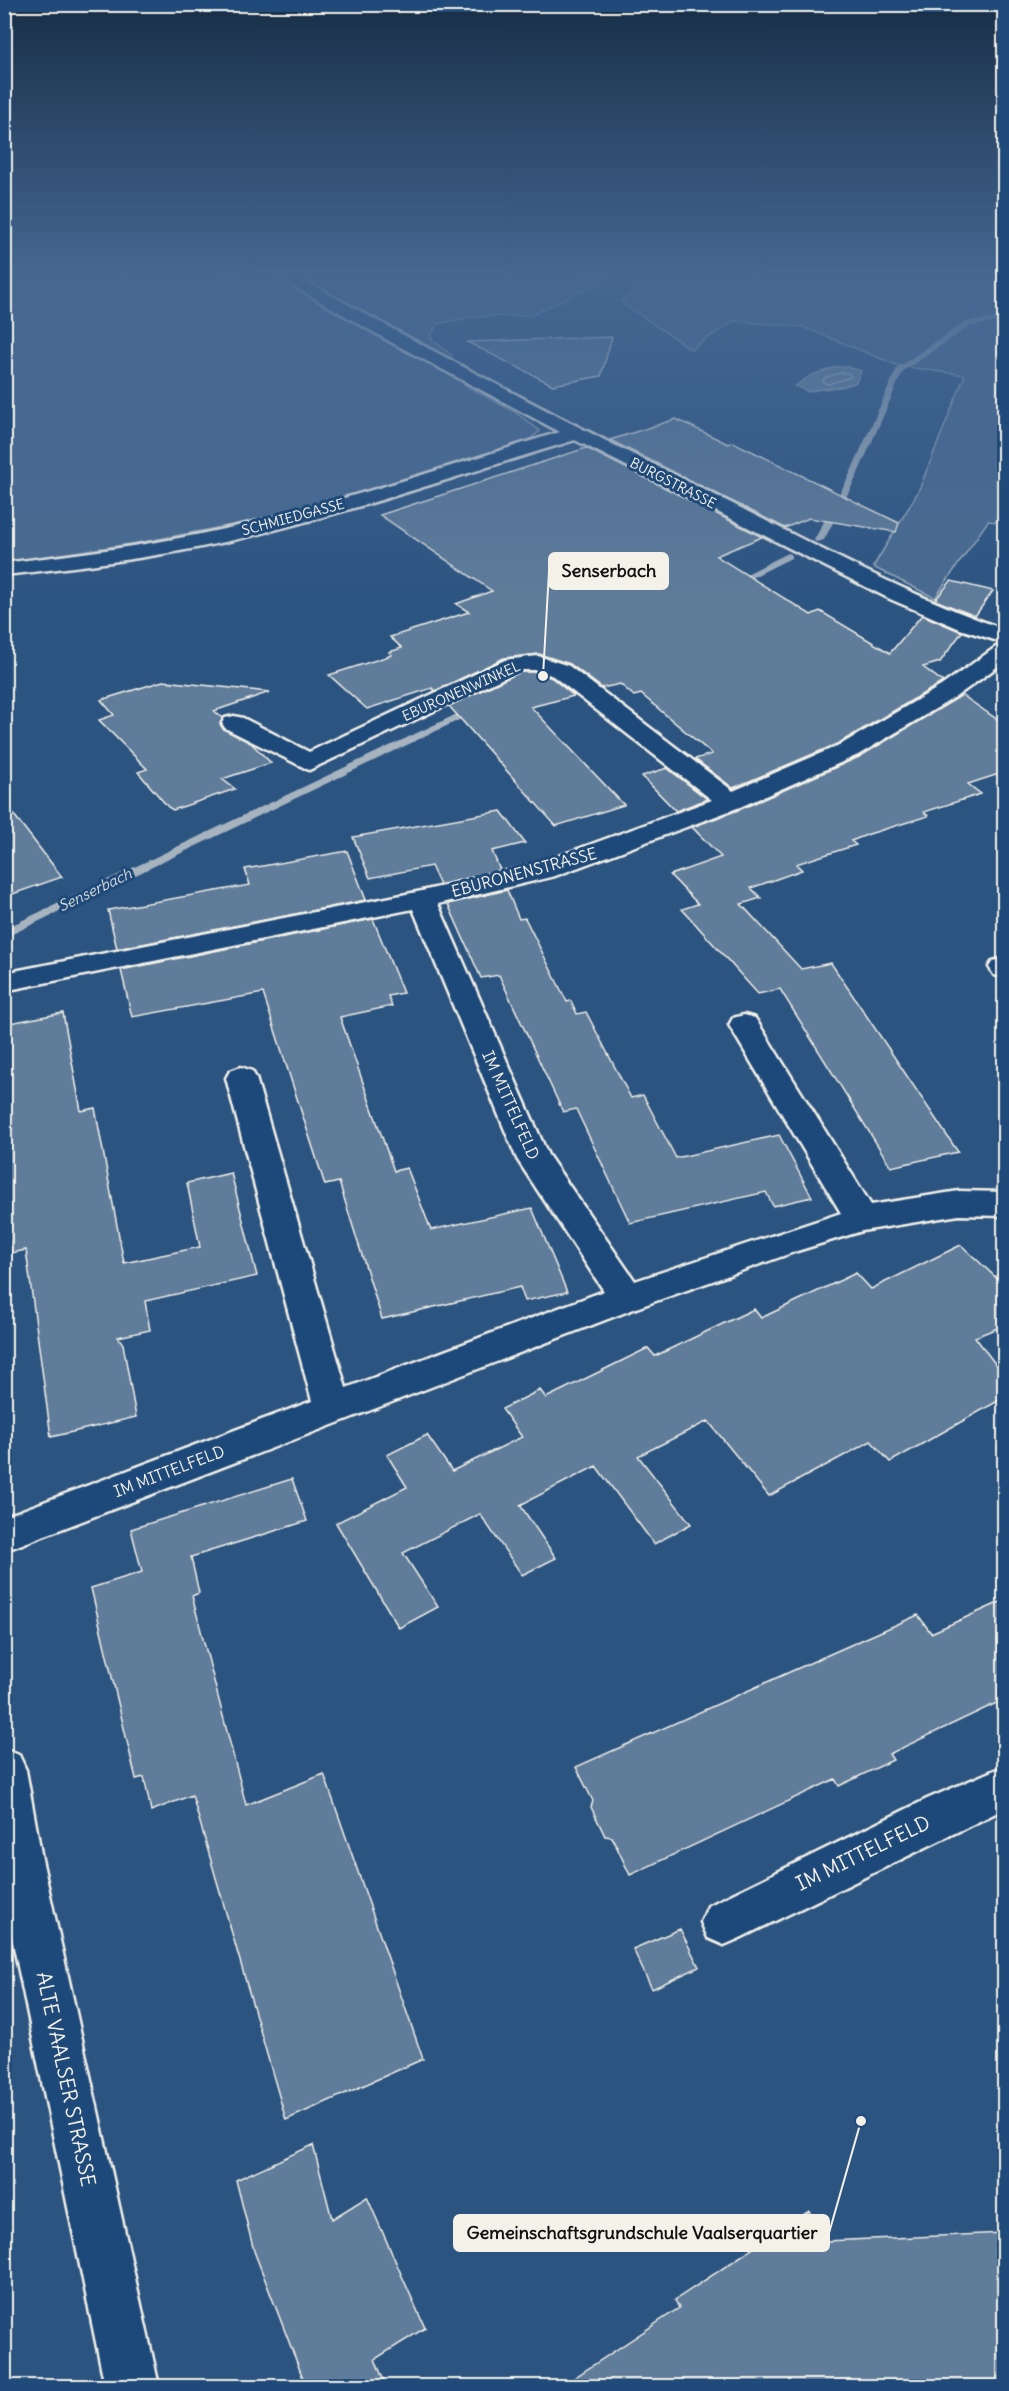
<svg xmlns="http://www.w3.org/2000/svg" width="1009" height="2391" font-family="Delius,sans-serif">
<style>
.green{fill:#496b90;stroke:#9eaebc;stroke-width:1.5}
.water{fill:#738ca6;stroke:#a7b4c0;stroke-width:1.5}
.lines{fill:none;stroke-linecap:round;stroke-linejoin:round}
.shore{stroke:#c0c9ce;stroke-width:1.5}
.stream{fill:#a7b4c0;fill-rule:evenodd}
.building{fill:#5e7b9a;stroke:#f4f1e8;stroke-width:1.5}
.street-casing{stroke:#f4f1e8;stroke-width:5}
.street{fill:#1f4a7a;fill-rule:evenodd}
.labels{text-anchor:middle;stroke-width:6;stroke-linejoin:round;paint-order:stroke}
.far-street-label{font-size:14px;fill:#f4f1e8;stroke:#1f4a7a}
.far-water-label{font-size:15px;font-style:italic;fill:#dadddb;stroke:#1f4a7a}
.street-label{font-size:16px;fill:#f4f1e8;stroke:#1f4a7a}
.near-street-label{font-size:20px;fill:#f4f1e8;stroke:#1f4a7a}
.leader{fill:none;stroke:#f4f1e8;stroke-width:2}
.callout-dot{fill:#f4f1e8;stroke:#1f4a7a;stroke-width:2}
.callout{fill:#f4f1e8;stroke:#f4f1e8;stroke-width:2}
.callout-label{font-size:18px;text-anchor:middle;font-weight:bold;fill:#111}
</style>
<rect width="100%" height="100%" fill="#2c5481"/>
<filter id="ink" filterUnits="userSpaceOnUse"><feTurbulence type="fractalNoise" baseFrequency=".0167" numOctaves="2"/><feDisplacementMap in="SourceGraphic" scale="12" xChannelSelector="R" yChannelSelector="G"/><feConvolveMatrix kernelMatrix="1 2 1 2 8 2 1 2 1" color-interpolation-filters="sRGB"/></filter>
<g filter="url(#ink)">
<path class="green" d="M4,277H610L531,315L471,317L437,324L430,337L451,355L464,385L515,412L540,431L529,440L281,516L137,543L5,562Z
M652,277H1004V523L988,521L935,598L873,567L918,492L965,375L899,366L803,327L734,321L691,349L620,302Z"/>
<path class="water" d="M836,367H848L861,371L856,382C838,391 824,386 809,392L795,386L810,376Z"/>
<g class="lines">
<path class="shore" d="M840,373H849L851,377L828,384L823,382L824,378Z"/>
<path class="stream" d="M1004,317V321L970,326L903,371L856,478L824,540L816,542L814,540L848,478L897,368L965,322Z
M788,553L791,554V558L735,586L727,584Z
M476,705L481,708L480,710L4,938V929Z"/>
</g>
<path class="building" d="M612,337L601,376L553,385L467,342Z
M676,419L728,444L733,442L899,523L896,532L809,518L785,528L610,440Z
M586,448L762,537L716,556L811,615L820,611L890,653L922,615L962,632L940,662L923,667L943,682L839,743L733,788L695,759L712,754L641,694L634,696L620,684L602,688L570,664L539,654L504,658L435,691L432,688L367,709L329,675L392,655L389,652L402,648L390,637L469,612L456,604L492,591L380,515Z
M951,581L993,591L975,616L935,600Z
M520,672H538L552,678L574,696L531,707L624,805L556,826L449,706Z
M163,681L270,692L214,711L223,718L220,724L223,729L251,743L271,763L222,779L235,789L173,810L168,807L138,772L147,769L99,720L114,715L101,700Z
M962,695L1005,725V772L968,784L981,794L924,812L928,816L869,834L851,841L856,845L796,864L802,870L751,888L761,898L741,904L801,969L831,963L958,1152L891,1167L780,989L758,994L682,909L698,904L670,875L721,857L692,827L741,809L859,757Z
M667,768L707,799L676,811L642,776Z
M4,802L62,877L4,897Z
M501,811L525,843L492,851L500,870L440,885L431,866L370,878L353,837Z
M347,851L366,900L117,949L108,910L250,885L245,869Z
M507,890L519,919L525,918L567,1002L571,1001L577,1014L586,1012L631,1098L643,1095L676,1158L779,1135L812,1197L773,1206L766,1192L630,1223L576,1109L563,1112L499,975L481,978L448,904Z
M373,919L403,993L388,996L392,1006L340,1017L394,1171L407,1168L431,1230L532,1208L567,1292L525,1301L520,1287L382,1319L339,1182L325,1185L263,993L132,1017L121,970Z
M63,1013L81,1111L95,1108L124,1263L200,1247L187,1183L231,1173L257,1276L145,1301L150,1330L118,1337L123,1344L136,1417L51,1437L26,1250L11,1253L4,1200V1024Z
M961,1245L1005,1286V1325L975,1337L1005,1377V1397L890,1462L871,1441L769,1496L708,1421L638,1456L691,1524L654,1544L596,1466L520,1505L556,1558L522,1575L480,1514L403,1553L438,1607L399,1628L336,1523L407,1487L387,1455L427,1435L452,1471L522,1437L502,1409L540,1390L546,1398L648,1348L655,1356L754,1309L761,1318L856,1273L871,1289Z
M292,1479L307,1521L191,1557L199,1593L192,1596L246,1805L324,1774L423,2059L286,2120L192,1795L151,1811L144,1777L136,1779L91,1588L142,1572L131,1529Z
M1005,1600V1699L889,1754L893,1760L839,1786L835,1779L630,1875L612,1837L605,1836L591,1807L593,1801L576,1767L918,1615L931,1633Z
M680,1929L699,1967L652,1989L633,1949Z
M313,2145L332,2219L367,2197L425,2328L375,2359L386,2386H306L254,2251L236,2180Z
M809,2211L826,2241L1005,2233V2386H562L679,2308L675,2300Z"/>
<g class="lines">
<g class="street-casing">
<path id="street" d="M278,277H298C441,357 586,432 733,504C822,549 910,596 1004,629V643L960,629L890,599L575,440C459,475 344,515 225,542C152,558 78,567 4,575V563C78,554 152,545 224,529C338,504 449,466 560,432L389,341Z
M1004,645V662L957,696L858,755L740,807L555,876L438,904L548,1155L635,1281L841,1213L729,1025L733,1018L744,1015L755,1018L871,1205L959,1191L1004,1192V1216L959,1215L862,1231L797,1251L639,1307L4,1551V1517L312,1401L226,1078L230,1071L241,1067L252,1071L256,1078L346,1388L604,1291L517,1159L413,909L4,991V973L422,891L537,864L712,800L553,676L538,670H520L309,770L225,728L222,723L225,718L234,716L243,718L309,752L505,660L538,656L569,666L733,791L840,745L941,686L996,647Z
M1004,958V977L994,975L989,967L993,961Z
M4,1749L19,1755L26,1770L42,1859L159,2386H105L4,1899Z
M1004,1766V1809L740,1938L724,1945L708,1938L701,1922L708,1906L927,1799Z"/>
</g>
<use href="#street" class="street"/>
</g>
</g>
<linearGradient id="sky" x2="0" y2="1"><stop stop-color="#182e47"/><stop offset="0.45" stop-color="#456792"/><stop offset="1" stop-color="#456792" stop-opacity="0"/></linearGradient>
<rect width="1009" height="612" fill="url(#sky)"/>
<g class="labels">
<g class="far-street-label">
<text transform="translate(673 483) rotate(27)" y="5">BURGSTRASSE</text>
<text transform="translate(293 517) rotate(-15)" y="5">SCHMIEDGASSE</text>
<text transform="translate(461 691) rotate(-24)" y="5">EBURONENWINKEL</text>
</g>
<g class="far-water-label">
<text transform="translate(95 890) rotate(-26)" y="5">Senserbach</text>
</g>
<g class="street-label">
<text transform="translate(524 872) rotate(-15)" y="6">EBURONENSTRASSE</text>
<text transform="translate(511 1105) rotate(66)" y="6">IM MITTELFELD</text>
<text transform="translate(169 1471) rotate(-21)" y="6">IM MITTELFELD</text>
</g>
<g class="near-street-label">
<text transform="translate(863 1853) rotate(-26)" y="7">IM MITTELFELD</text>
<text transform="translate(66 2079) rotate(78)" y="7">ALTE VAALSER STRASSE</text>
</g>
</g>
<path class="leader" d="M543 676L549 571M861 2121L829 2233"/>
<g class="callout-dot">
<circle cx="543" cy="676" r="6"/>
<circle cx="861" cy="2121" r="6"/>
</g>
<g class="callout">
<rect x="549" y="553" width="119" height="36" rx="6"/>
<rect x="454" y="2215" width="375" height="36" rx="6"/>
</g>
<g class="callout-label">
<text x="609" y="577">Senserbach</text>
<text x="642" y="2239">Gemeinschaftsgrundschule Vaalserquartier</text>
</g>
<rect width="1009" height="2391" fill="none" stroke="#1f4a7a" stroke-width="24"/>
<rect x="12" y="12" width="985" height="2367" fill="none" stroke="#f4f1e8" stroke-width="2" filter="url(#ink)"/>
</svg>
